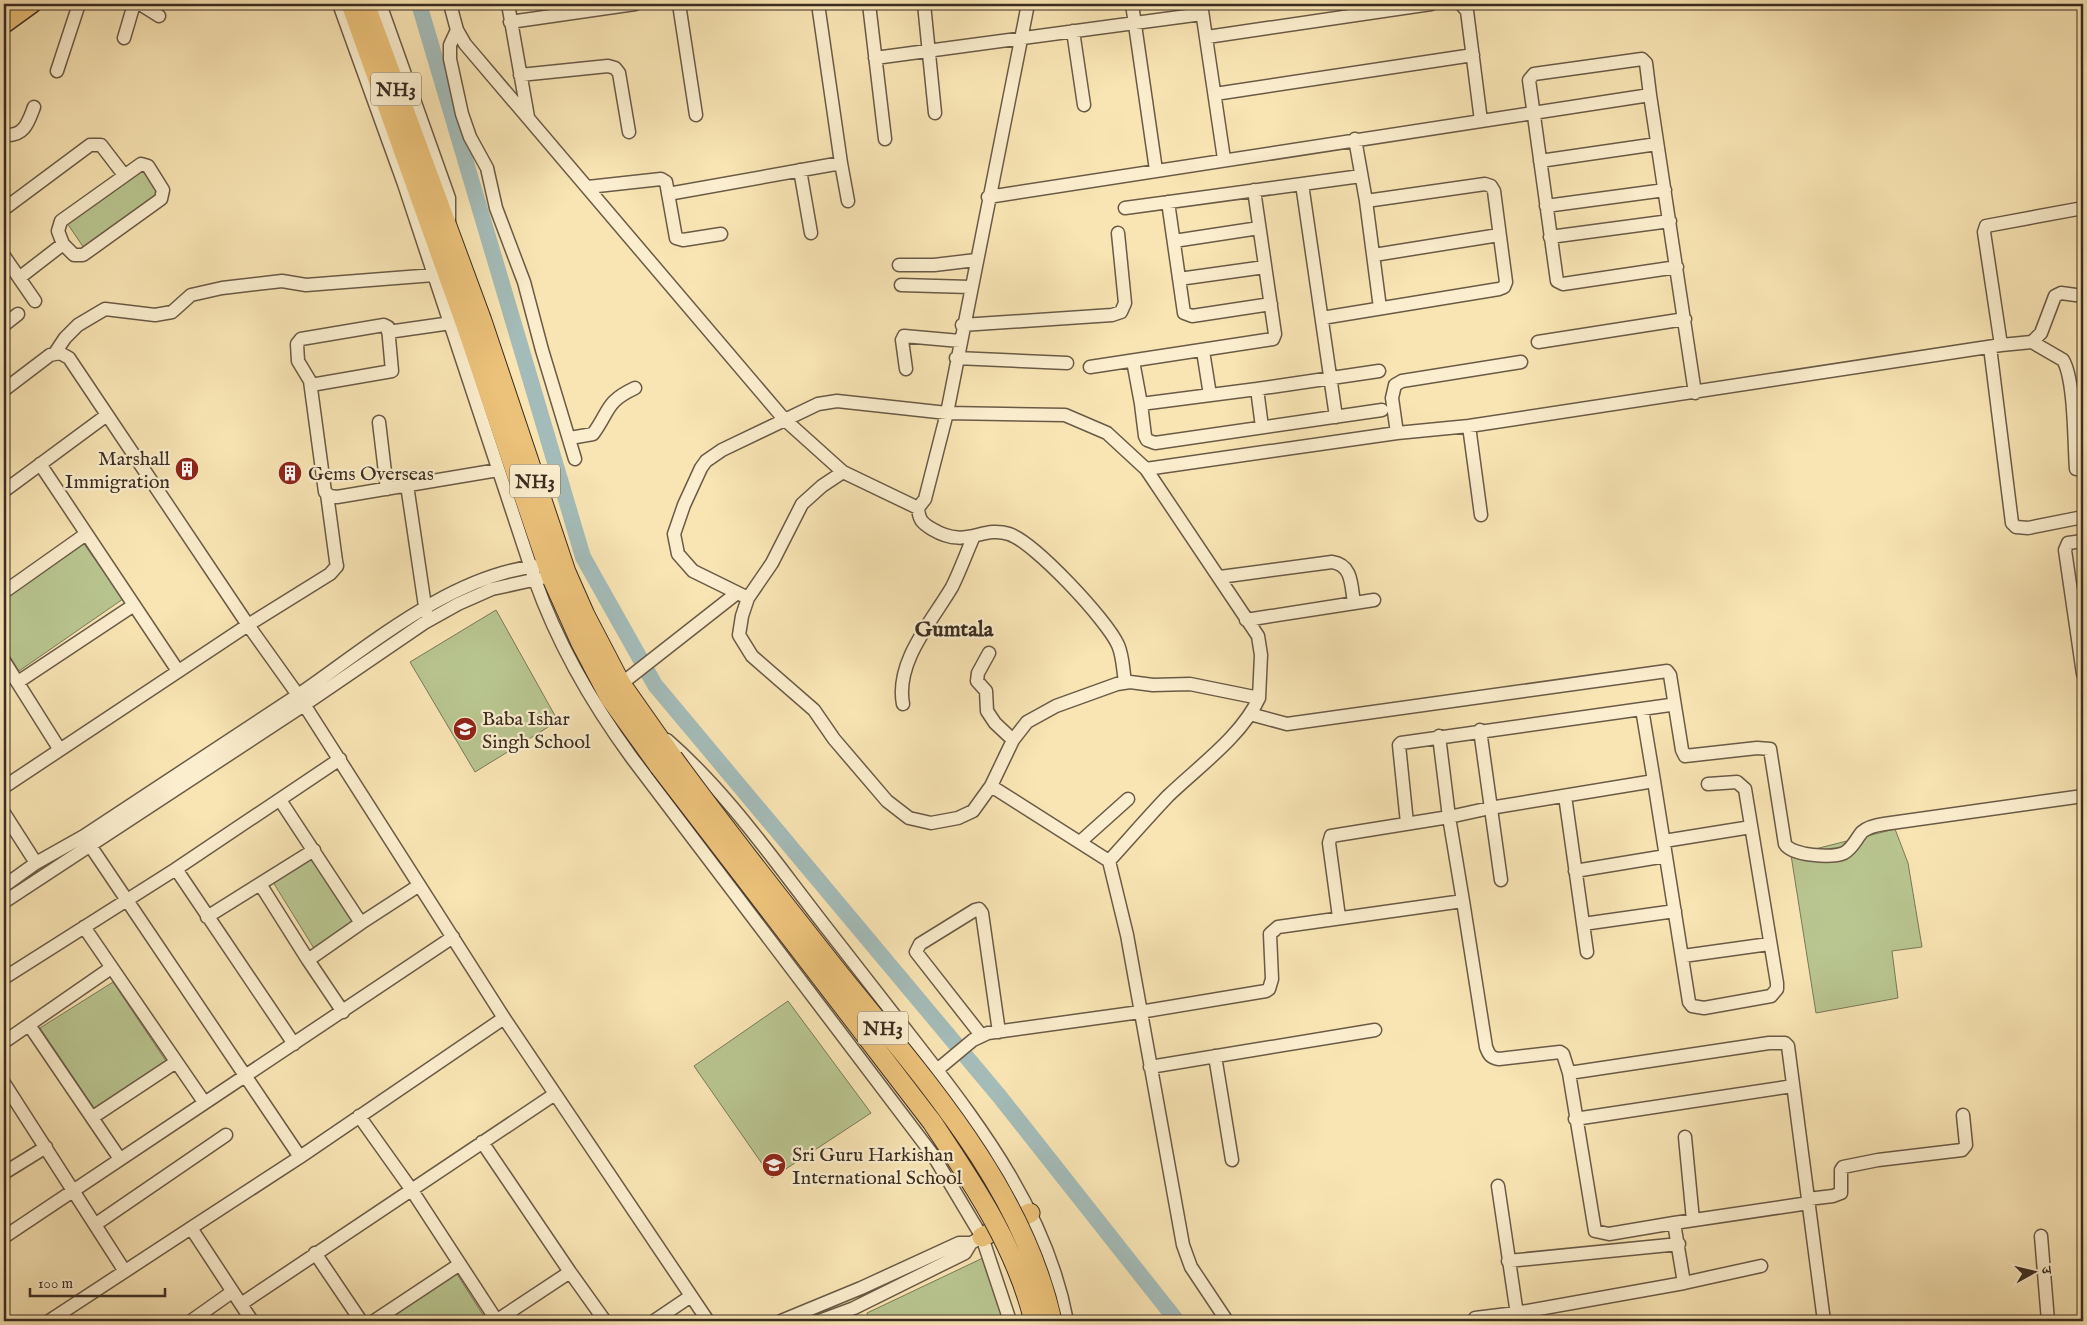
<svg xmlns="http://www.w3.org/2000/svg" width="2087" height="1325" font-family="'IM FELL English','Noto Serif Devanagari',serif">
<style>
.green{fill:#b9c690;stroke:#7a7959}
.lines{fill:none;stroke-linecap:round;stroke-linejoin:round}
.river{stroke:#a4bcb9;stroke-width:16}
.minor-casing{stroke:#6a5a46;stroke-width:15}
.major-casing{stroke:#3a2c22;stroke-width:19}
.highway-casing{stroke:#3a2c22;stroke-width:21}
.minor{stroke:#fbeece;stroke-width:12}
.major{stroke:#ecc27a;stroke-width:16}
.highway{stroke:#ecc27a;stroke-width:19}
.highway-bridge-casing{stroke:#3a2c22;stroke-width:21;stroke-linecap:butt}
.highway-bridge{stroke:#ecc27a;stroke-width:19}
.labels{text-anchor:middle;stroke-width:4.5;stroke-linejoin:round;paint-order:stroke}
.shield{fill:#fbeece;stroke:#746656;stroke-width:1}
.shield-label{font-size:19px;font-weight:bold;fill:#3a2c22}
.poi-label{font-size:20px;fill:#3a2c22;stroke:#fbeece;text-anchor:start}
.quarter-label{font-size:22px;font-weight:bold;fill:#3a2c22;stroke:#fbeece}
</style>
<rect width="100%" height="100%" fill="#f9e5b4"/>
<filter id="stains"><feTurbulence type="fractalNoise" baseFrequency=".004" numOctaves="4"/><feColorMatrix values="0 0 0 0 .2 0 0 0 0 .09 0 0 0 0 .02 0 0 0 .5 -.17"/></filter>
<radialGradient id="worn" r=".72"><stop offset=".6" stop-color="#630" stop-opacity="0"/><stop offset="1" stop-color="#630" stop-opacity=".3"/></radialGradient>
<path class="green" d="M147,164L164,193L86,251L67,223Z
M84,544L123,599L19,671L4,647V599Z
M496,610L558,721L475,772L410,662Z
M1895,829L1908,863L1922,947L1892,951L1898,998L1816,1013L1791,855Z
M313,858L354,922L315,950L273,882Z
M113,982L166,1061L94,1108L40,1028Z
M788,1001L871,1113L772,1178L694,1066Z
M985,1257L1003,1321H868L867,1313Z
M455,1271L487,1321H379Z"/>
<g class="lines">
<path class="river" d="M419,4L583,557L655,685L1000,1097L1177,1321"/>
<g class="minor-casing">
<path id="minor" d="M140,4L159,16
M339,4L404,184L535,580C558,645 591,702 632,758L933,1155L982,1237L1010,1321
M380,4L449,198V222
M450,4L457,30L465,44L784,419L843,472
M508,4L528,117
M679,4L696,115
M869,4L885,139
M924,4L935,113
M1028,4L947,413L925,499L918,508L843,472L822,486L802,504L772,563L748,598L742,616L739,635L752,656L814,710L834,739L887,801L909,818L931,823L958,818L973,811L991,786L1013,740L1027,722L1056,706L1117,684L1130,682L1153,685L1190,684L1259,698C1241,737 1199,766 1168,796C1148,817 1129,839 1109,861L1127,935L1183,1245L1191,1267L1227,1321
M1132,4L1156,170
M1201,4L1224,159
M1461,4L1467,11L1481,121
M510,22L635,4
M457,30L450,45V59L462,114L470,137L487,168L496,208L524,282L542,350L575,459
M1073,31L1084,105
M1207,37L1431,4
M124,38L134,4
M875,58L1202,14
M57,71L79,4
M520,75L608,66L615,68L619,73L629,132
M1215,94L1473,55
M1650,95L1646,63L1642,59L1534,74L1529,80L1557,281L1563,284L1677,267
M4,135C24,137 28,123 34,107
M1355,139L1366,201
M1540,161L1657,144
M841,163L848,201
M800,170L811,233
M1302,184L1336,417
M588,187L661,179L666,182L676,238L683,240L721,234
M668,194L841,163L818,4
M988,197L1650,95L1695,393
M1168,202L1184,313L1192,316L1271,304
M1546,206L1665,190
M1125,208L1361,176
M4,209L90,145H101L124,175
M1550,237L1670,221
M1174,241L1259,228
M1374,255L1499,235
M4,256L35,301
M899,265H934L976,260
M19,278L63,244L58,231L61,221L141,164L148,166L163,190L161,199L83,255H74L63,244
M1179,279L1265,267
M901,285L970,287
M1322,318L1499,289L1504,287L1506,282L1494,191L1491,186L1485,184L1366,201L1380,308
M4,325L18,314
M962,325L1112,315L1121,312L1125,303L1118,233
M388,332L451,323
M1538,342L1685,319
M2032,342L2041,333L2055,296L2061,293L2083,296
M2001,345L1984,232L1986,226L2083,208
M1990,347L2012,523L2016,527L2028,528L2083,517
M1203,351L1210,395
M55,353L65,338L78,325L105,309L155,315L172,312L191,295L222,288L282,281L306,285L434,275
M956,358L1067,363
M1133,361L1141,404L1257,389L1262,427
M1090,367L1273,339L1275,334L1254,190
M906,369L902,340L904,336L960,341
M311,385L392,371L388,327L384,325L301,339L297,344L298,361L310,381L325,492L330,496L337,497L498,470
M1257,389L1379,371
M4,390L50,355L60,353L69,358L248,625L298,695L84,836L36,863L4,886
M1141,404L1145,436L1147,440L1155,443L1382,410
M379,422L387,489
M1469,426L1481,515
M1397,433L1392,398L1395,385L1402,381L1521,362
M570,438L593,434C610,411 605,402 635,388
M40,464L178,671
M1146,469L1397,433L1469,426L2001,345L2032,342L2063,360C2075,380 2074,444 2076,469
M407,485L426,613
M4,491L107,415
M918,508C919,520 922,523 932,529C967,550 981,525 1009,534C1034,542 1107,620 1118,645C1123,656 1123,670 1125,682
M2083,541L2068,543L2065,550L2083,674
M538,566C451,575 368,647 298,695L504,1018L708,1321
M1220,577L1332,562C1353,565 1351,586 1354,603
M4,592L86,534
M748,598L693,571L678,554L674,534L684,505L701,468L706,461L722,450L818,404L837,401L947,413L1065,415L1107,433L1146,469L1258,636L1261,655L1259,698
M1246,620L1374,600
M989,653L978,673L977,681L986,691L987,711L995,723L1013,740
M4,661L60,750
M18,682L134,605
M621,684L737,593
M903,704C895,662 932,621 952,587C960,571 966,554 973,538
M1642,709L1654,781
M1250,714L1287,724L1667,671L1670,675L1682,750L1685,756L1757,748L1770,749L1785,844C1792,856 1832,858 1844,853C1853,848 1856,839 1862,832C1868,827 1877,825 1884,824L2083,796
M1480,730L1501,880
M667,740C728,793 775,862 825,926C857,967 889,1008 920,1048C985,1132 1047,1215 1067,1321
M991,786L1109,861
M4,787L248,625L330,574L337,566L336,561L327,494
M1565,796L1587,952
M280,800L361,923L308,960L343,1012
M4,813L36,863
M1407,823L1399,745L1401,743L1670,705
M85,838L300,1157L191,1228
M1664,841L1751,827
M1080,842L1128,799
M176,869L294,1044
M1575,871L1666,856
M260,884L308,960
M1463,901L1486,1047C1489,1055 1491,1058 1499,1059L1560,1052L1563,1054L1569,1073L1595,1231L1609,1234L1674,1223L1684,1283L1516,1313L1475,1318
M4,902L304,705L424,623L458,604L492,589L542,578
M207,917L314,850
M1339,917L1329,843L1331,836L1449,817L1439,736
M361,923L418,886
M1583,924L1675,911
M84,927L204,1102
M1683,956L1769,944
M4,978L176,869L340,759
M29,1025L120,1159
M981,1035L916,952L920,944L975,910L979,909L982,913L999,1032
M4,1042L111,968
M1215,1056L1232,1160
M1150,1067L1375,1030
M937,1070L973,1040L988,1033L1140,1012L1266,991L1269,989L1272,979L1270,934L1278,927L1463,901L1449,817L1490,808L1654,781L1689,1002L1692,1006L1704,1008L1771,996L1777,989V983L1745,789L1737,782L1708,784
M1569,1073L1769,1043H1785L1788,1046L1824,1321
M4,1083L124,1270
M359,1116L411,1189L497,1321
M93,1117L176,1062
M1575,1119L1793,1086
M1685,1137L1693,1220
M482,1142L570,1272L496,1321
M300,1157L504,1018
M4,1173L46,1147
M1498,1186L1518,1321
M1808,1199L1833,1196L1841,1193V1170L1843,1167L1878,1160L1962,1150L1966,1145L1963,1115
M1674,1223L1809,1203
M96,1224L226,1135
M2041,1236L2048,1321
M4,1237L453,937
M315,1253L361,1321
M1508,1261L1679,1244
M570,1272L605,1321
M1684,1283L1761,1266
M241,1304L555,1094
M49,1321L191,1228L252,1321
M191,1321L232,1292
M374,1321L460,1264
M654,1321L691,1296
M781,1321L861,1288L959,1243H971L982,1237
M819,1321L854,1308L965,1253L971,1243"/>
</g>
<g class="major-casing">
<path id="major" d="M4,25L33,4"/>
</g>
<g class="highway-casing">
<path id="highway" d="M351,4L467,328L551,576L581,643L610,698L659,766
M365,4L482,321L566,572L585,615L621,684L673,758
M4,12L16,4
M982,1237L1030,1213"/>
</g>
<use href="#minor" class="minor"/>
<use href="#major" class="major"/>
<use href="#highway" class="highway"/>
<g class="highway-bridge-casing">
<path id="highway-bridge" d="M673,758C727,832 784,904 841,976C925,1080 1023,1188 1052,1321
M659,766L932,1122C974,1185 1016,1247 1034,1321"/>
</g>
<use href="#highway-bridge" class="highway-bridge"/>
</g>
<defs>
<g id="building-disc" transform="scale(1.25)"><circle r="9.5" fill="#8f2418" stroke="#fbeece"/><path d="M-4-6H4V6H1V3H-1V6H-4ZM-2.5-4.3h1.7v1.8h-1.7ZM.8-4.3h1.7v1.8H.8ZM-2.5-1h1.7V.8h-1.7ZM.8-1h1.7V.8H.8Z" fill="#fff"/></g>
<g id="school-disc" transform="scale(1.25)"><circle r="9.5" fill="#8f2418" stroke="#fbeece"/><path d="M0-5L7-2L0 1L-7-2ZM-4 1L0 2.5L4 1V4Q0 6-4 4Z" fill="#fff"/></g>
</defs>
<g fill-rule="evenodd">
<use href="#building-disc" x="187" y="469"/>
<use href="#building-disc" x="290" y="473"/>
<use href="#school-disc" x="465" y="729"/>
<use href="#school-disc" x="774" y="1165"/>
</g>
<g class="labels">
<g class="shield">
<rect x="371" y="72.5" width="50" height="33" rx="4"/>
<rect x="510" y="464.5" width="50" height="33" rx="4"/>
<rect x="858" y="1011.5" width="50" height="33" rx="4"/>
</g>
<g class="shield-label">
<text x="396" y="96">NH3</text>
<text x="535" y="488">NH3</text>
<text x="883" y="1035">NH3</text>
</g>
<g class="poi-label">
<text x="170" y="465" text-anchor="end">Marshall<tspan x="170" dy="23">Immigration</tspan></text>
<text x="308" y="480">Gems Overseas</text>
<text x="482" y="725">Baba Ishar<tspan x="482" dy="23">Singh School</tspan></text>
<text x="792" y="1161">Sri Guru Harkishan<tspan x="792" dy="23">International School</tspan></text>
</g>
<g class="quarter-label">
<text x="954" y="636">Gumtala</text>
</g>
</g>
<rect width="2087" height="1325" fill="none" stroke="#f9e5b4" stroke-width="20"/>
<rect x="5" y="5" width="2077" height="1315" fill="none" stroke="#3a2c22" stroke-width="2.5"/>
<rect x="10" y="10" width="2067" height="1305" fill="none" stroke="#3a2c22"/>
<g transform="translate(2034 1272) rotate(82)" stroke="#fbeece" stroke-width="4" paint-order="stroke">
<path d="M0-4L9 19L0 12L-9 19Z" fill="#3a2c22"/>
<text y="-8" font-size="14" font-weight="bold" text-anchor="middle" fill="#3a2c22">उ</text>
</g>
<path d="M30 1288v8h135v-8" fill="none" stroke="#3a2c22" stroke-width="2.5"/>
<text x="38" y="1288" font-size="15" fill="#3a2c22" stroke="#fbeece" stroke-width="4" paint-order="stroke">100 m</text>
<rect width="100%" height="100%" filter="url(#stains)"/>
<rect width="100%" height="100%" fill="url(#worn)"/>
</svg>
